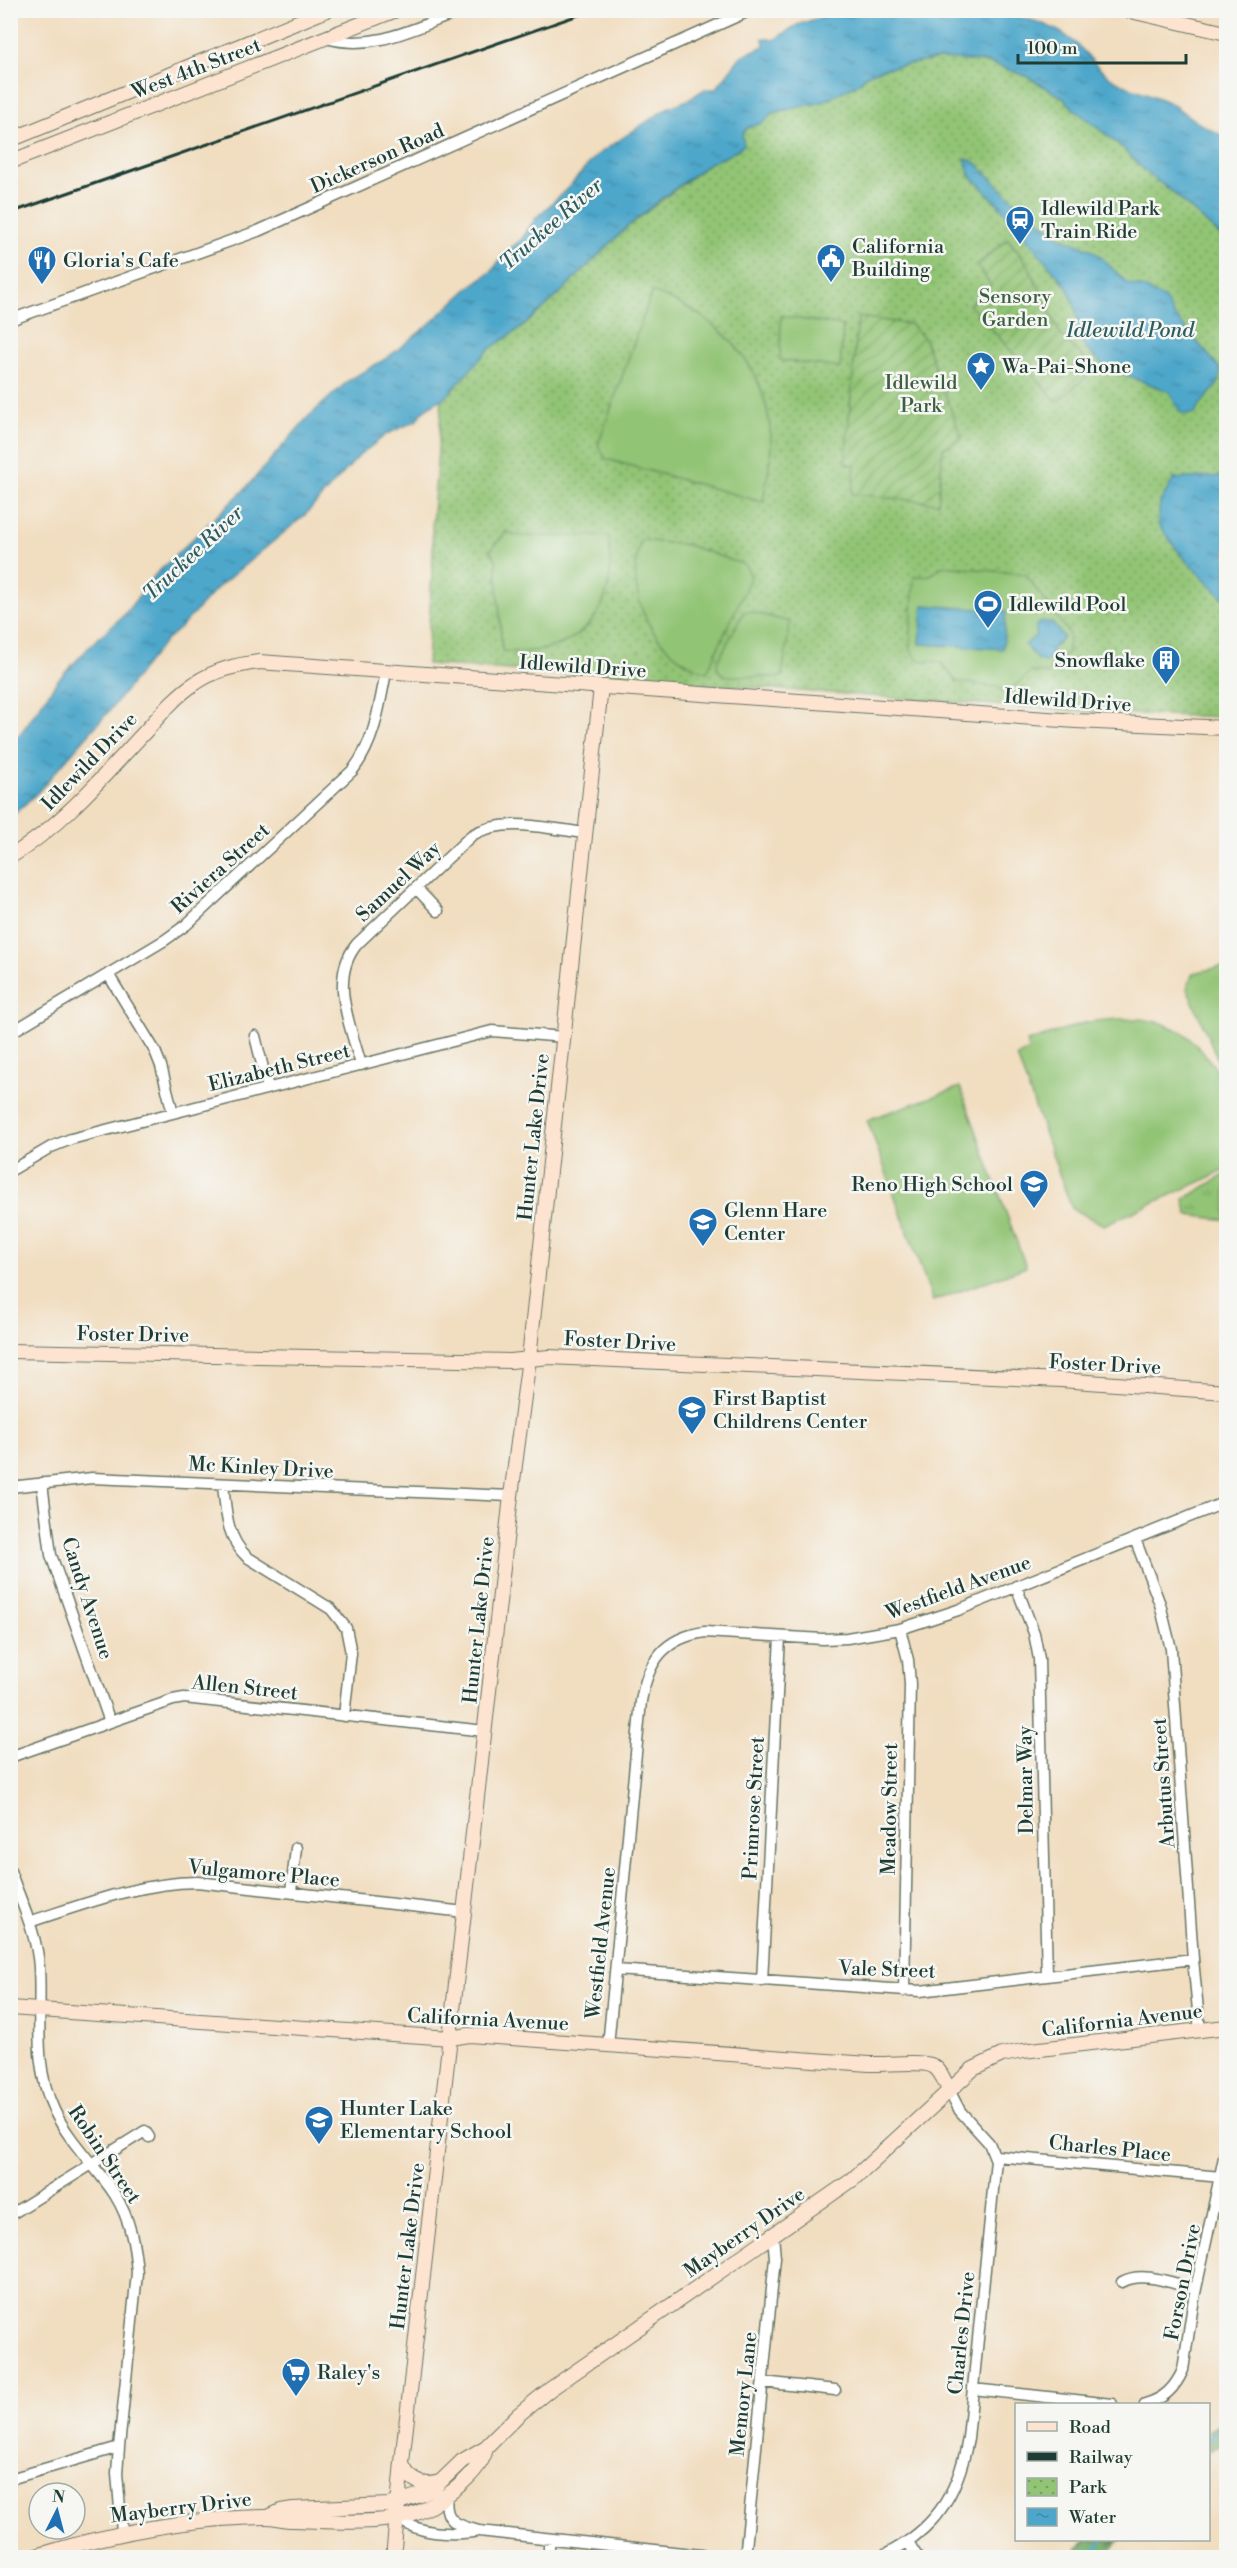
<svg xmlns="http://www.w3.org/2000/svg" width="1237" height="2568" font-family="'Libre Bodoni',serif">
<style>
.grass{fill:url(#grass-tufts);stroke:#588054;stroke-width:1.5}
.forest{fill:url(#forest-firs);stroke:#4a744d;stroke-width:1.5}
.park{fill:url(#park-dots);stroke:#588054;stroke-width:1.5}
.garden{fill:url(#garden-furrows);stroke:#588054;stroke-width:1.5}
.pitch{fill:#92c475;stroke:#588054;stroke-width:1.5}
.water{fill:url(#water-ripples);stroke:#367280;stroke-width:1.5}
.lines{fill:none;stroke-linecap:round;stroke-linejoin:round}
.stream{stroke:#4ea7cb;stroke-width:3}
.street-casing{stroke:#687565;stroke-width:13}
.secondary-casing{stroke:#687565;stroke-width:16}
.street{stroke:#fff;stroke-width:10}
.secondary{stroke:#fde4d1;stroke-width:14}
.rail{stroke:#1f3d34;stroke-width:3}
.labels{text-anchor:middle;stroke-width:5;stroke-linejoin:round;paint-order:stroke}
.street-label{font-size:20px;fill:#1f3d34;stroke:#f6f6f2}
.poi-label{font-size:20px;fill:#1f3d34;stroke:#f6f6f2;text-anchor:start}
.park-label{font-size:20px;fill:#3c5f44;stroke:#f6f6f2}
.water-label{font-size:21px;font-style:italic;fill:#2d5d61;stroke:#f6f6f2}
</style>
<defs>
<pattern id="grass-tufts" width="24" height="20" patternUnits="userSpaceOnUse" patternTransform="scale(1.5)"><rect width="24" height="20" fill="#92c475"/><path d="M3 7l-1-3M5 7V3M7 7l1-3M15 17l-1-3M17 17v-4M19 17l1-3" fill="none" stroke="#77a061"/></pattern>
<pattern id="forest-firs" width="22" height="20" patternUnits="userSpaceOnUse" patternTransform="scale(1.5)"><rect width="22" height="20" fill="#75aa66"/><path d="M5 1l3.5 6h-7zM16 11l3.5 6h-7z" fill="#5f8c55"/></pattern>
<pattern id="park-dots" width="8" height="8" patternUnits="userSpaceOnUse" patternTransform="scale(1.5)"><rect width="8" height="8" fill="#92c475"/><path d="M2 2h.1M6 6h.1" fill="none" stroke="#77a061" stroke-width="1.8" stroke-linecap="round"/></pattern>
<pattern id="garden-furrows" width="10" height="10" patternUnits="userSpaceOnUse" patternTransform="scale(1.5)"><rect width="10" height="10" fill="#92c475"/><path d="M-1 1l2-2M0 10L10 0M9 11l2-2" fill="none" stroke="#77a061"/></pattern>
<pattern id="water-ripples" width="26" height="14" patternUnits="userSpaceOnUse" patternTransform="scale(1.5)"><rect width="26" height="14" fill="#4ea7cb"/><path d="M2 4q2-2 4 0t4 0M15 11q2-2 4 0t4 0" fill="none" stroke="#4089a6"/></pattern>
</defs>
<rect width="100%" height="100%" fill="#f6f6f2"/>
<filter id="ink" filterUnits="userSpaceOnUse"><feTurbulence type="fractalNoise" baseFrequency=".0167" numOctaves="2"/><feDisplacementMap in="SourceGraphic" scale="12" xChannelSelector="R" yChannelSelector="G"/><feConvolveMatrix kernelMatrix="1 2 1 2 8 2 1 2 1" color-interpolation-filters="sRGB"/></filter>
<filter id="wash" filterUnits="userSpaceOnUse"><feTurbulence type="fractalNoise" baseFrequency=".008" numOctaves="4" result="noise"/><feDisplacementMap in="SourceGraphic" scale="24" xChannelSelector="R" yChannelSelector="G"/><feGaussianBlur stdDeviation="1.35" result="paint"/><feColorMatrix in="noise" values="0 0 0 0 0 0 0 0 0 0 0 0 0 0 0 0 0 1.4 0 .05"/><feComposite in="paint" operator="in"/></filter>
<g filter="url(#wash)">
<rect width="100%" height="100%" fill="#f1ddbf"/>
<path class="grass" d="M1226,1174V1220L1188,1215L1184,1199Z"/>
<path class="forest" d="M1226,2420V2442L1209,2451V2431Z
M1086,2540H1120L1105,2557H1071Z"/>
<path class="park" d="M939,59H970L1002,67L1026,76L1062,97L1075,110L1123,148L1148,174L1171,191L1226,241V717L1104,713L427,664L433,553L432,527L442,399L489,349L521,328L554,299L626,228L711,162L739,149L743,139L742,135L747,128L764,122L772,113L822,102L859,83L866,75L882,69Z"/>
<path class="garden" d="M1008,239L1028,265L1061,335L1095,369L1057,402L969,304L991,286L977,265Z
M858,317L910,324L924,338L962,439L943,448L938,503L852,494L855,465L845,463Z"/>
<path class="pitch" d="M652,292C722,317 769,366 771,443C771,463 766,483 763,502L606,459L598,445Z
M781,316L843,326L840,368L780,360Z
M506,532L516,536H608C622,611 578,659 502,651L496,559L490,551Z
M641,540L688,545L745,565L751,576L707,672C652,654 623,595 641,540Z
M943,566L1025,574L1069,633L1068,652L1050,667L1049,673L1031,672L1005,694L999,687L957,682L941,662L918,660L910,649L914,577L931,575Z
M748,611L790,622L782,677L726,676L718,670L717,663L743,613Z
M1226,966V1078L1187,988L1193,973Z
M1117,1019H1141L1162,1023L1182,1032L1197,1045L1226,1081V1170L1104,1225L1072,1209L1017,1057L1029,1050L1027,1042L1087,1022Z
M960,1087L1026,1267L933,1301L867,1120Z"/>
<path class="water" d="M990,11C1020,17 1050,21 1074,42C1088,53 1095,68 1110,77C1128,89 1149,93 1168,102C1176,106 1183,113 1191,118C1202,126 1215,131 1226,138V241L1171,191L1148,174L1123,148L1075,110L1062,97L1026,76L987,62L939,59L882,69L866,75L859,83L822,102L772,113L764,122L747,128L742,135L744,145L727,156L711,162L661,199L626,228L554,299L521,328L489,349L447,396L425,409L416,421L387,434L360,455L305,515L216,589L183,625L165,641L115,704L37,793L11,817V740L21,733L58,680L96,640L124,615L156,574L245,489L308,417L349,380L387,358L426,327L471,286L492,271L505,253L522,239L536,218L565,191L597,155L669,107L688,100L705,89H716L741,56L764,46L763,38L774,40L797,25L839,11Z
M965,158L976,163L1008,195L1062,238L1088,248L1100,256L1128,284L1144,288L1165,299L1172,313L1219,367C1226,388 1201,396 1195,414H1183C1174,407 1175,398 1168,391L1105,367L1084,347L1074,304L1067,287L997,203L969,174Z
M1221,476L1226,485V601L1181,555L1158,524L1160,502L1174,479Z
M923,605L1006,611L1003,649L920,644Z
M1042,621L1052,623L1064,637L1052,649L1051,658L1045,662L1038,660L1025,645L1036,635V625Z"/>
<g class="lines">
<path class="stream" d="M1208,2439L1226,2428
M1088,2558L1103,2540"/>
</g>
</g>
<g filter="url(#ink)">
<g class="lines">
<g class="street-casing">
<path id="street" d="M326,38C376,52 417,26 464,10
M10,320L258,231L751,10
M416,888L438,911
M108,974L155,1051L161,1066L173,1113
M10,1033L165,940L186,925L353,770C375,741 379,707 386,672
M255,1036L268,1088
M361,1065C351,1026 328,979 357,944L472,835C505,816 549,829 585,833
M10,1171L51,1147L71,1139L492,1031L564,1037
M42,1483L51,1555L110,1722
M223,1484C226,1511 226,1537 247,1557L331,1609L346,1628L351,1653L344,1716
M10,1487L92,1478L511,1496
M1135,1539L1160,1604L1171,1649L1193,1959L1200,2031
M1016,1586L1034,1633L1039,1659L1047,1976
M900,1629L908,1660L910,1684L904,1991
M10,1757L173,1700L184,1698L485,1731
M10,1871C21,1902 37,1934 39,1967C42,2017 32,2063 54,2110C69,2142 96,2166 115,2195C130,2219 135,2245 137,2273L119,2447L117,2473L122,2532
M291,1892L296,1848
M29,1922C85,1904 138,1883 197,1882L465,1912
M616,1970L920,1991L1193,1959
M762,1981L780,1637
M608,2046L641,1701C648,1662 663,1638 705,1632L823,1639L847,1638L900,1629L958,1610L1226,1502
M996,2156L1221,2177
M10,2215L145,2131L149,2137
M1122,2282C1143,2270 1174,2284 1196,2289
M763,2382L835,2390
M973,2389L1112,2404
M1145,2404C1164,2399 1175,2388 1183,2370L1194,2298L1226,2148
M10,2479L119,2447
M447,2495C443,2522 457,2525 479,2531L729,2558
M397,2518C418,2533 447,2535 473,2532
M549,2539V2558
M908,2542L918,2558
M745,2558L775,2258L773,2235
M879,2558C933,2532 958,2497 968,2438L996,2160L989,2143L960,2111L949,2090"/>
</g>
<g class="secondary-casing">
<path id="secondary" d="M1126,10L1226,33
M10,140L327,10
M10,162L396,10
M10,857C62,825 101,779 142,735C158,718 174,697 194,684C214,670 236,665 259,662L1076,721L1226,728
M10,1351L511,1361L549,1357L1061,1380L1226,1392
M10,2008L451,2038L469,2035L869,2064C883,2065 922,2060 933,2066C941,2070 945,2083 949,2090
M402,2464C408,2479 422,2488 439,2482
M268,2517L281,2511L293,2509L390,2505L423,2494L435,2487L462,2461L486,2447L518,2415L549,2390L852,2180L973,2069L1002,2055L1023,2051L1226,2027
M30,2558C106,2534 186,2518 266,2517C275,2517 284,2520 293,2520C330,2521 371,2525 407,2516C431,2511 484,2473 486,2447
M393,2558L402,2462L511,1496L529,1358L601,687"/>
</g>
<use href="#street" class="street"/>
<use href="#secondary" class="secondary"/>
<path class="rail" d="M10,213L593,10"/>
</g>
</g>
<defs>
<g id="station-pin" transform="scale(1.5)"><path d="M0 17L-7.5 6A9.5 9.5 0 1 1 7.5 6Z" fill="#1f6fb2" stroke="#f6f6f2"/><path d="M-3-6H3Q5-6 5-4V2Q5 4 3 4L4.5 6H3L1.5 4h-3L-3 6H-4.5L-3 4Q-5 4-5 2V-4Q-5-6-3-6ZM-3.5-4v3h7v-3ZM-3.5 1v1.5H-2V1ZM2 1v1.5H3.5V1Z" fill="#fff"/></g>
<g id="civic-pin" transform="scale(1.5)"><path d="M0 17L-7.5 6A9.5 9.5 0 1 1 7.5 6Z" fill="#1f6fb2" stroke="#f6f6f2"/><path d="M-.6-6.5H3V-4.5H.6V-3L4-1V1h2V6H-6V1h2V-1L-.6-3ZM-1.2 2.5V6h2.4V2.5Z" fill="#fff"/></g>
<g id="restaurant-pin" transform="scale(1.5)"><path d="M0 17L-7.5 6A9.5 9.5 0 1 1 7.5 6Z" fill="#1f6fb2" stroke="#f6f6f2"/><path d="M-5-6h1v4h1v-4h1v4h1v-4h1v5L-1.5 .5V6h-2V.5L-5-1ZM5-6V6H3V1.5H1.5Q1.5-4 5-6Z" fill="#fff"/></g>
<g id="sight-pin" transform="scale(1.5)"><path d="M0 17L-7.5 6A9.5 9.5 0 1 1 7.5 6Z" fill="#1f6fb2" stroke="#f6f6f2"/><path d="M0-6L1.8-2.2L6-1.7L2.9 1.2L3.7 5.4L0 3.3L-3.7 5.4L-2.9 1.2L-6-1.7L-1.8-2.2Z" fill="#fff"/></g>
<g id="stadium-pin" transform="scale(1.5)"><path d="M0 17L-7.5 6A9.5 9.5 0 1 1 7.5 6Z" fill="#1f6fb2" stroke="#f6f6f2"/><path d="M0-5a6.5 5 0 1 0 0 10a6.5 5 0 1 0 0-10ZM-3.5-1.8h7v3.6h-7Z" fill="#fff"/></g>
<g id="building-pin" transform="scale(1.5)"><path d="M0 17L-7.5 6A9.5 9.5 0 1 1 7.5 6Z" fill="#1f6fb2" stroke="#f6f6f2"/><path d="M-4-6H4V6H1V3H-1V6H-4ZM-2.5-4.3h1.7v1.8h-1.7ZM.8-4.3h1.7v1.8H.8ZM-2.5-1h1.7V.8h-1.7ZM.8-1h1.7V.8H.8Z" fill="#fff"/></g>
<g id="school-pin" transform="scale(1.5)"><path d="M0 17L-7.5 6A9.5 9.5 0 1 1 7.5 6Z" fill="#1f6fb2" stroke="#f6f6f2"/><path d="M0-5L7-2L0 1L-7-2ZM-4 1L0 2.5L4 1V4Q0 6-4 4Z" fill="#fff"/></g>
<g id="supermarket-pin" transform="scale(1.5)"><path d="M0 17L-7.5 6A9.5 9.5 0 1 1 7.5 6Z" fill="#1f6fb2" stroke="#f6f6f2"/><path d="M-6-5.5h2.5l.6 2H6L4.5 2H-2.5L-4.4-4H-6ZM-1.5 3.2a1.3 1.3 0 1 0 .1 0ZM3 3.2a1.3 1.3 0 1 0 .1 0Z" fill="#fff"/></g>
</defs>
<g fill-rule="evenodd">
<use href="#station-pin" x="1020" y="220"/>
<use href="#civic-pin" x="831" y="258"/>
<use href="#restaurant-pin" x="42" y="260"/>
<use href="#sight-pin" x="981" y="366"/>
<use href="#stadium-pin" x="988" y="604"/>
<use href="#building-pin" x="1166" y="660"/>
<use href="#school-pin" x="1034" y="1184"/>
<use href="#school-pin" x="703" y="1222"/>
<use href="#school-pin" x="692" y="1410"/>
<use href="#school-pin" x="319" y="2120"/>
<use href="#supermarket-pin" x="296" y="2372"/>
</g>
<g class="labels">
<g class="street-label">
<text transform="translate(196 68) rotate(-21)" y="7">West 4th Street</text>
<text transform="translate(377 158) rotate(-24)" y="7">Dickerson Road</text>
<text transform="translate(583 666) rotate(4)" y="7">Idlewild Drive</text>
<text transform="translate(1068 700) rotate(4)" y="7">Idlewild Drive</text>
<text transform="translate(89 761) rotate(-46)" y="7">Idlewild Drive</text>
<text transform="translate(220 868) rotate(-42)" y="7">Riviera Street</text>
<text transform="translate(398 881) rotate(-43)" y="7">Samuel Way</text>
<text transform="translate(279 1067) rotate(-14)" y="7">Elizabeth Street</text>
<text transform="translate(533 1137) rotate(-84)" y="7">Hunter Lake Drive</text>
<text transform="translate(133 1334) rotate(1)" y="7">Foster Drive</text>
<text transform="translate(620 1341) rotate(3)" y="7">Foster Drive</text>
<text transform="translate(1105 1364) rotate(3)" y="7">Foster Drive</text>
<text transform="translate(261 1467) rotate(3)" y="7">Mc Kinley Drive</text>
<text transform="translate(958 1587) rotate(-20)" y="7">Westfield Avenue</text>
<text transform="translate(88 1598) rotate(72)" y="7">Candy Avenue</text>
<text transform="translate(478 1620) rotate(-84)" y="7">Hunter Lake Drive</text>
<text transform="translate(245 1687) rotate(6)" y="7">Allen Street</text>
<text transform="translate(1025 1780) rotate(-91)" y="7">Delmar Way</text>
<text transform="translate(1163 1783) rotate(-94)" y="7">Arbutus Street</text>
<text transform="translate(753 1808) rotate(-87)" y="7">Primrose Street</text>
<text transform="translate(889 1809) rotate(-89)" y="7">Meadow Street</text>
<text transform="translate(264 1873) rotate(5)" y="7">Vulgamore Place</text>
<text transform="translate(600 1943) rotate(-84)" y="7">Westfield Avenue</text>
<text transform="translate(887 1969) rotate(2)" y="7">Vale Street</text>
<text transform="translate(488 2019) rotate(3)" y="7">California Avenue</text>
<text transform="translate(1122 2020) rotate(-7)" y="7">California Avenue</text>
<text transform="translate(1110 2148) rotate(6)" y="7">Charles Place</text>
<text transform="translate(105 2154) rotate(56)" y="7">Robin Street</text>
<text transform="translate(744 2232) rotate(-35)" y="7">Mayberry Drive</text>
<text transform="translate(407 2246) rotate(-83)" y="7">Hunter Lake Drive</text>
<text transform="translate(1182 2282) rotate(-79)" y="7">Forson Drive</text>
<text transform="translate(961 2333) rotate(-84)" y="7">Charles Drive</text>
<text transform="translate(743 2394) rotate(-84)" y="7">Memory Lane</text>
<text transform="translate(181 2507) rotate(-7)" y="7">Mayberry Drive</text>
</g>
<g class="poi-label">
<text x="1041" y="215">Idlewild Park<tspan x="1041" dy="23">Train Ride</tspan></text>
<text x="852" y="253">California<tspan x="852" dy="23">Building</tspan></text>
<text x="63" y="267">Gloria's Cafe</text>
<text x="1002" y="373">Wa-Pai-Shone</text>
<text x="1009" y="611">Idlewild Pool</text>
<text x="1145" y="667" text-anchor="end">Snowflake</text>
<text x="1013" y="1191" text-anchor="end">Reno High School</text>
<text x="724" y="1217">Glenn Hare<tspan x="724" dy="23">Center</tspan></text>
<text x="713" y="1405">First Baptist<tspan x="713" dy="23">Childrens Center</tspan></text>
<text x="340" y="2115">Hunter Lake<tspan x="340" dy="23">Elementary School</tspan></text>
<text x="317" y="2379">Raley's</text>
</g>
<g class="park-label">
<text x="1015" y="303">Sensory<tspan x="1015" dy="23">Garden</tspan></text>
<text x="921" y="389">Idlewild<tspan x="921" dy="23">Park</tspan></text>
</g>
<g class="water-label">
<text transform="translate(551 224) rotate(-41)" y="7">Truckee River</text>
<text x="1130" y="337">Idlewild Pond</text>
<text transform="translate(193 553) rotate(-43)" y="7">Truckee River</text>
</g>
</g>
<rect width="1237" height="2568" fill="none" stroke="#f6f6f2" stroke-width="36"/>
<rect x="1015" y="2403" width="195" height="138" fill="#f6f6f2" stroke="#a0aca6" stroke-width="1.5"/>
<rect x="1027" y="2422" width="30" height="9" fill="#fde4d1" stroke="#a0aca6" stroke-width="1.5"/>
<text x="1069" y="2433" font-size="18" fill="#1f3d34">Road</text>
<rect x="1027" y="2452" width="30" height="9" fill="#1f3d34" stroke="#a0aca6" stroke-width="1.5"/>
<text x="1069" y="2463" font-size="18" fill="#1f3d34">Railway</text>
<rect x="1027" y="2478" width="30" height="18" fill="url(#park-dots)" stroke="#a0aca6" stroke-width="1.5"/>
<text x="1069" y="2493" font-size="18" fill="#1f3d34">Park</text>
<rect x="1027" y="2508" width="30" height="18" fill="url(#water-ripples)" stroke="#a0aca6" stroke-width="1.5"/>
<text x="1069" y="2523" font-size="18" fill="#1f3d34">Water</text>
<g transform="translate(57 2511) rotate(6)"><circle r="28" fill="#f6f6f2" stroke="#a0aca6" stroke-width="1.5"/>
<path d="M0-4.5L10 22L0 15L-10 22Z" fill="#1f6fb2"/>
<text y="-9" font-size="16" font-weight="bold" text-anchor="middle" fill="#1f3d34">N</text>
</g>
<path d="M1018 54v9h168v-9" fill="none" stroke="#1f3d34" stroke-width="3"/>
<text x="1027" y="54" font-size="18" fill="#1f3d34" stroke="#f6f6f2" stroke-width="4.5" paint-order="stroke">100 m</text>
</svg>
